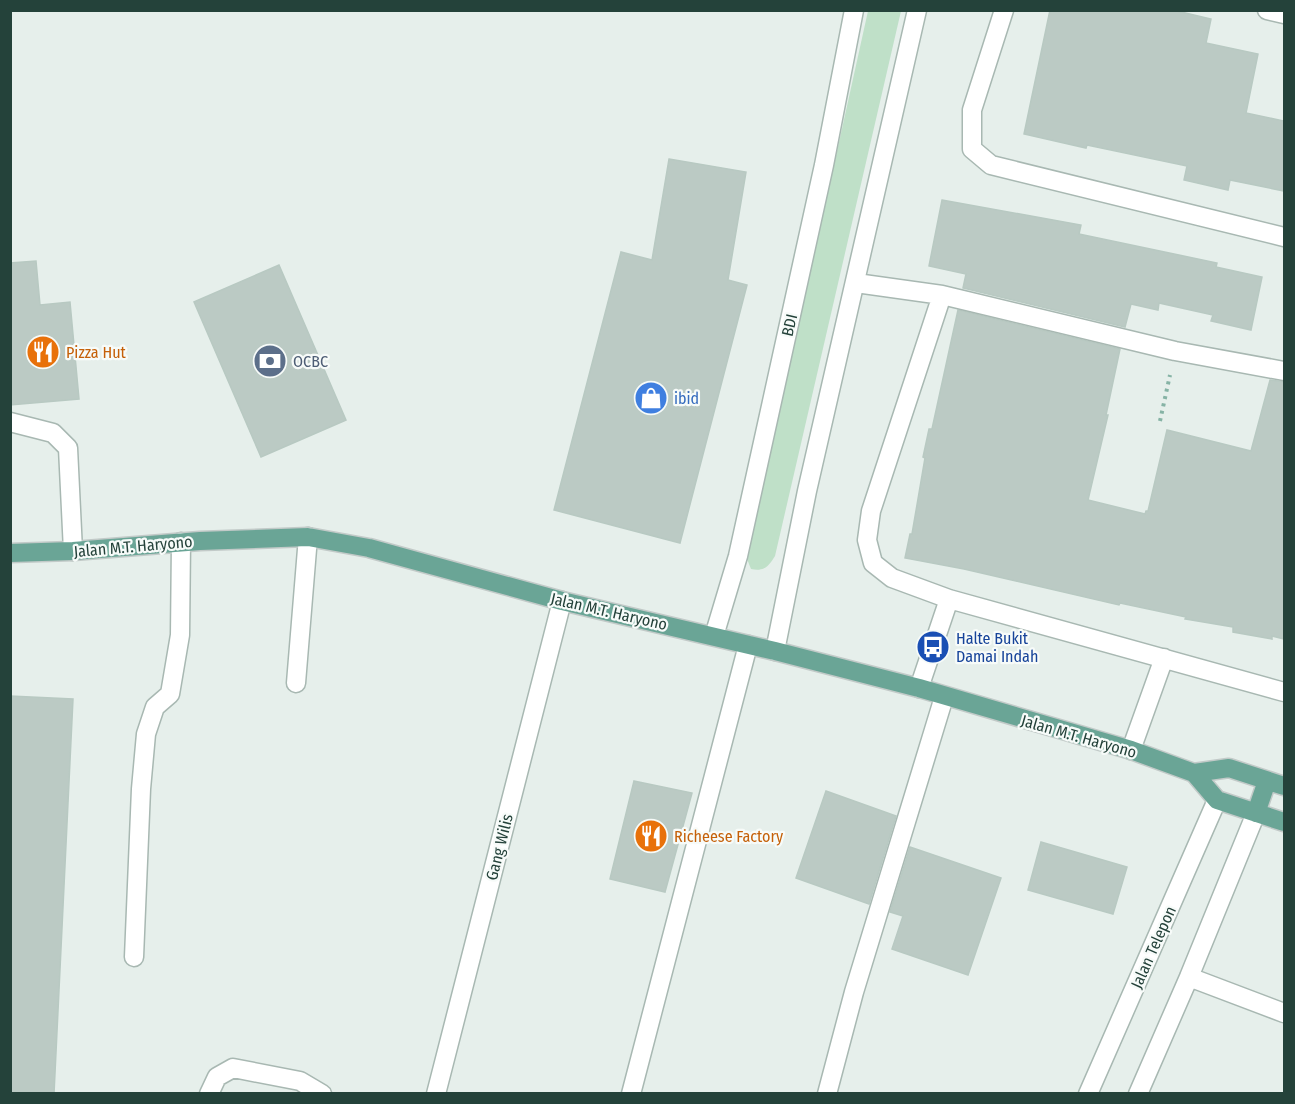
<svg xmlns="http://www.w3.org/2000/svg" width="1295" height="1104" font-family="'Fira Sans Condensed',sans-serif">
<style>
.green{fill:#bfe0c8}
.building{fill:#bbcac4;stroke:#b8c9c2;stroke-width:1.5}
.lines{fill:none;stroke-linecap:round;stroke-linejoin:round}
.minor-casing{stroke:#a8b8b2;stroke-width:21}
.major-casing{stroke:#c2cac8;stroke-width:21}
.path{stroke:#86b3a5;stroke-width:4;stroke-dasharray:3 4.5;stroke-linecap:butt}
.minor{stroke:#fff;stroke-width:18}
.major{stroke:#6aa596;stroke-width:18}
.labels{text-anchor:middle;stroke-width:4.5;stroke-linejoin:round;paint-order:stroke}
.street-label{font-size:16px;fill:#24423a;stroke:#f7fbf9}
.food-label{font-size:16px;fill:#c56008;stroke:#f7fbf9;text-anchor:start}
.service-label{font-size:16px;fill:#4e5e75;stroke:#f7fbf9;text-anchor:start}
.shop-label{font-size:16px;fill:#366cbe;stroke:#f7fbf9;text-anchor:start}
.transit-label{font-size:16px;fill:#164399;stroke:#f7fbf9;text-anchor:start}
</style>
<rect width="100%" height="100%" fill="#e6efeb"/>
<path class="green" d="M868,11H901L775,556C769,566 764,572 751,569L747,559Z"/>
<path class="building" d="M1050,10H1173L1211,19L1206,43L1258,54L1246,113L1284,121V191L1230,180L1228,190L1184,180L1187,166L1087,145L1086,148L1024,134Z
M669,159L746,172L728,280L747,285L680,543L554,510L621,252L652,260Z
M942,200L1081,225L1079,234L1217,263L1216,267L1262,277L1251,330L1211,321L1213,315L1159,303L1158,310L1131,304L1125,327L963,288L966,274L929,266Z
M36,261L40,305L70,302L79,399L10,405V263Z
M279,265L346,420L261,457L194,302Z
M958,310L1120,349L1106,415H1108L1088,500L1145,514L1146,511H1148L1167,430L1251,451L1270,380L1284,382V639L1272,636V639L1233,632V627L1185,619L1186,617L1120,603L1119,605L964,569L905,558L910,534H912L925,458L923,457L929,429H932Z
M10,696L73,699L54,1094H10Z
M634,781L692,793L665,892L610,879Z
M826,791L896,816L869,904L796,878Z
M1041,842L1127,867L1113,914L1028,890Z
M910,847L1001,878L968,975L892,949L903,916L890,912Z"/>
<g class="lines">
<g class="minor-casing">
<path id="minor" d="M1004,10L972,110V149L991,165L1284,237
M1267,10L1284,14
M856,283L942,295
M1284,371L1175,351L942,295L871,511L867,540L873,563L892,578L949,599L1284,692
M10,422L53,433L68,448L73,551
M714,636L738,556L824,165L854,10
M775,651L807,491L917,10
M296,683L308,537
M919,688L949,599
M1131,750L1164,658
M134,957L141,789L146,734L155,707L170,694L180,635L181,542
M1189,977L1284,1013
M209,1094L217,1077L233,1068L300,1081L322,1094
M436,1094L562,601
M631,1094L748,645
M827,1094L854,992L944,697
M1088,1094L1217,800
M1138,1094L1189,977L1256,813"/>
</g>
<g class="major-casing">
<path id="major" d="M10,553L73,551L200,541L308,537L369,548L562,601L775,651L919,688L1131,750L1194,773L1229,768L1284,786
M1194,773L1217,800L1284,822
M1256,813L1267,781"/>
</g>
<path class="path" d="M1160,421L1170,375"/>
<use href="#minor" class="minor"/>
<use href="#major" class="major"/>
</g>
<defs>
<g id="restaurant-disc" transform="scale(1.725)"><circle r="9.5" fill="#e8710a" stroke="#f7fbf9"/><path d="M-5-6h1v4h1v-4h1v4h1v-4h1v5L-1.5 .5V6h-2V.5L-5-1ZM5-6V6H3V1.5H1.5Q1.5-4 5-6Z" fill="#fff"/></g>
<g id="bank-disc" transform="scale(1.725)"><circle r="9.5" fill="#5c6f8a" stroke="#f7fbf9"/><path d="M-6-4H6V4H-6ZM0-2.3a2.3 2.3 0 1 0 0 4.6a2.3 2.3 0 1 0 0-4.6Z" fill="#fff"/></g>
<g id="shop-disc" transform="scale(1.725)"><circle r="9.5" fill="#3f7fe0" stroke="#f7fbf9"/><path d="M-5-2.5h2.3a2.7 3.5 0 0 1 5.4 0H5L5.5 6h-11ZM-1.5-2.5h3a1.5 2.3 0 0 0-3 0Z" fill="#fff"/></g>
<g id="bus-disc" transform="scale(1.725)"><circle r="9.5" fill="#1a4fb4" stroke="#f7fbf9"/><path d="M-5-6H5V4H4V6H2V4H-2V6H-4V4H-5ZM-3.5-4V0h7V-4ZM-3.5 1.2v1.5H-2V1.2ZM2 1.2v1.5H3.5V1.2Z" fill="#fff"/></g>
</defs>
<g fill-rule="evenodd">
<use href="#restaurant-disc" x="43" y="352"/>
<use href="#bank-disc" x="270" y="361"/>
<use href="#shop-disc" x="651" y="398"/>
<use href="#bus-disc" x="933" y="647"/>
<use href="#restaurant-disc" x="651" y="836"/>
</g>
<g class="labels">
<g class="street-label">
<text transform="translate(789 325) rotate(-77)" y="6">BDI</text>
<text transform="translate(133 546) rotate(-5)" y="6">Jalan M.T. Haryono</text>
<text transform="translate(609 611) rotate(13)" y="6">Jalan M.T. Haryono</text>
<text transform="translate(1079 736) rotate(16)" y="6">Jalan M.T. Haryono</text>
<text transform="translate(499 847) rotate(-76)" y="6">Gang Wilis</text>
<text transform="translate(1153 947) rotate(-66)" y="6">Jalan Telepon</text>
</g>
<g class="food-label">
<text x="66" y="358">Pizza Hut</text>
<text x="674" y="842">Richeese Factory</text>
</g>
<g class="service-label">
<text x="293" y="367">OCBC</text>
</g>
<g class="shop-label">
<text x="674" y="404">ibid</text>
</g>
<g class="transit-label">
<text x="956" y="644">Halte Bukit<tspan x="956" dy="18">Damai Indah</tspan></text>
</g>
</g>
<rect width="1295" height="1104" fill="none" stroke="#24423a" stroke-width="24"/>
</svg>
